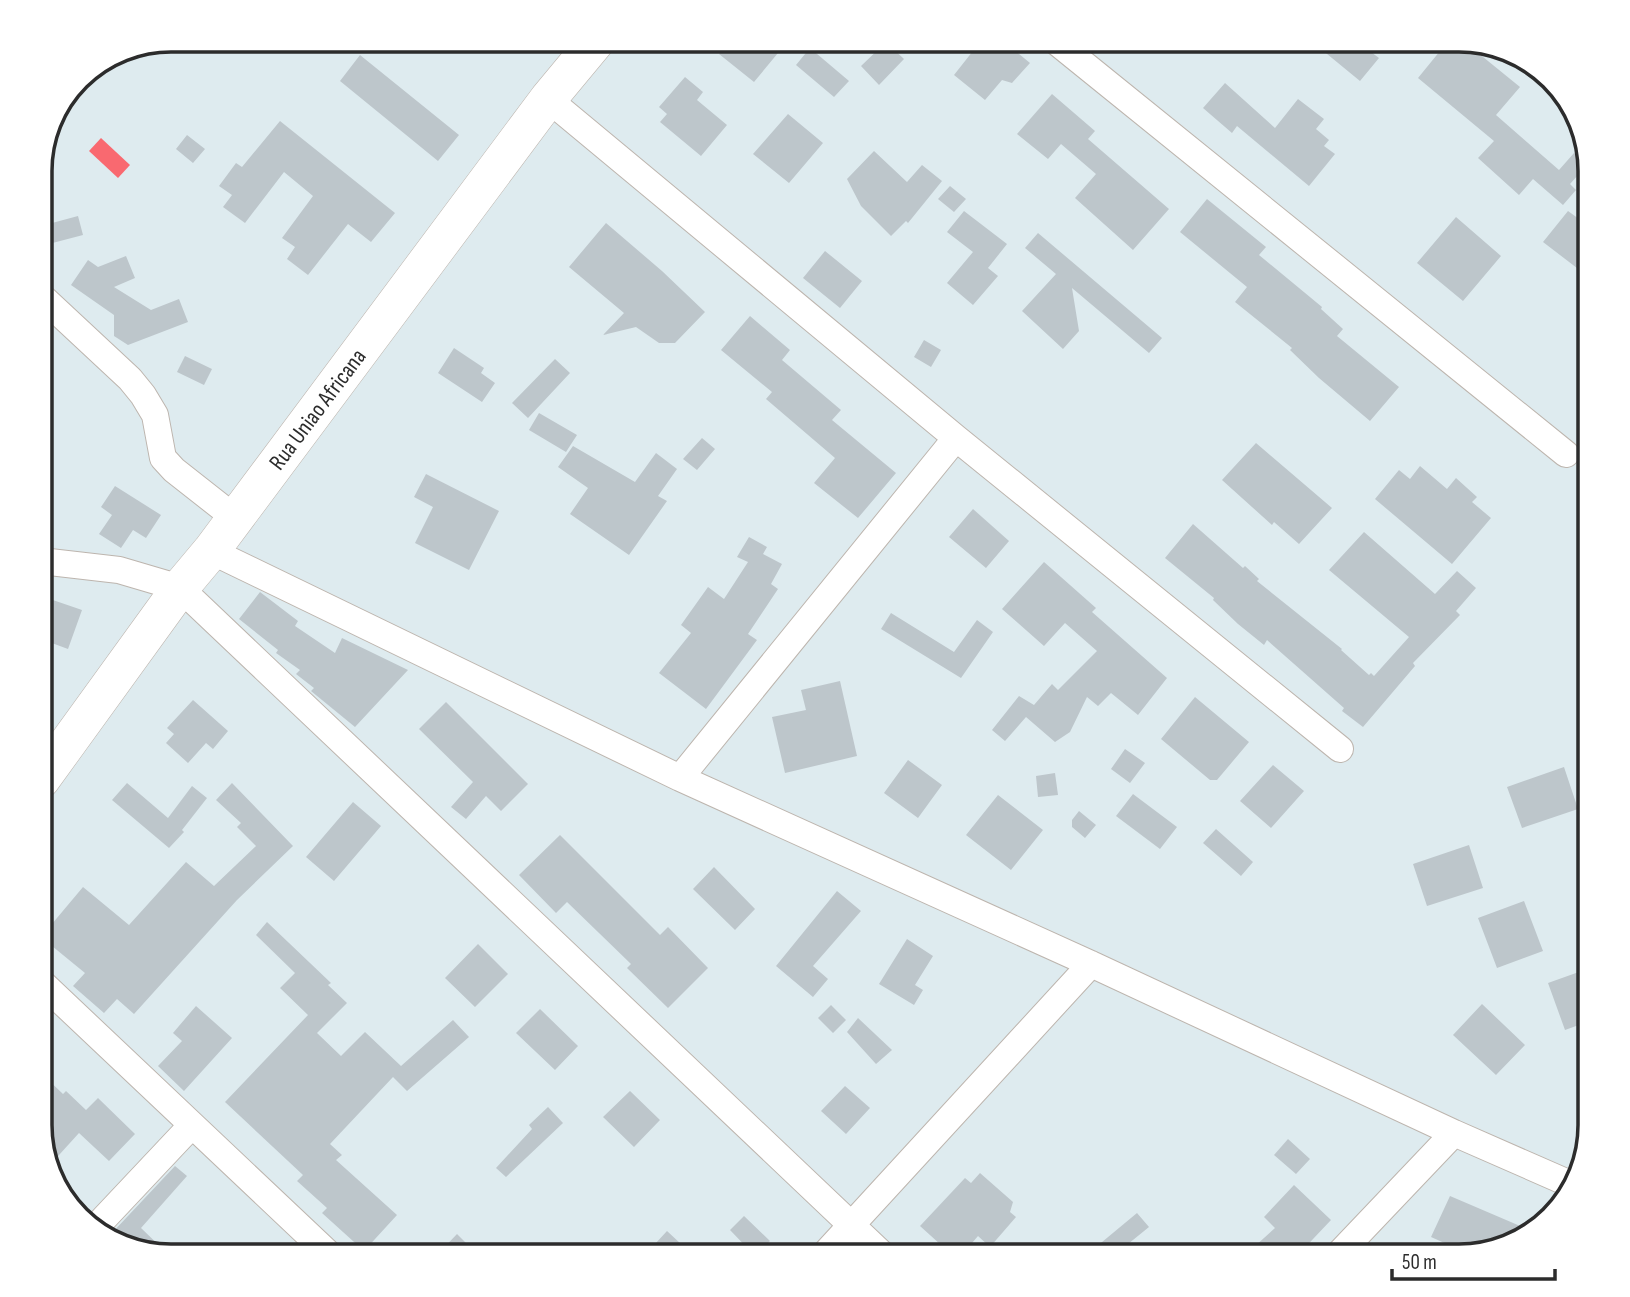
<svg xmlns="http://www.w3.org/2000/svg" width="1630" height="1297" font-family="'Sofia Sans Condensed',sans-serif">
<style>
.water{fill:#f96970}
.building{fill:#bdc6cb}
.lines{fill:none;stroke-linecap:round;stroke-linejoin:round}
.minor-casing{stroke:#bdb5ae;stroke-width:28}
.secondary-casing{stroke:#bdb5ae;stroke-width:38}
.minor{stroke:#fff;stroke-width:26}
.secondary{stroke:#fff;stroke-width:37}
.labels{text-anchor:middle;stroke-width:7;stroke-linejoin:round;paint-order:stroke}
.street-label{font-size:23px;fill:#2c2c2c;stroke:#fff}
.rim{fill:none;stroke:#2c2c2c;stroke-width:3.5}
</style>
<rect width="100%" height="100%" fill="#deebef"/>
<path class="water" d="M101,138L130,165L118,178L89,151Z"/>
<path class="building" d="M730,40H763L778,53L754,82L719,54Z
M999,40H1002L1030,63L1012,83L1002,80L985,100L954,75L980,42L991,50Z
M1310,40H1375L1367,49L1379,58L1360,81Z
M1449,40L1466,54L1472,48L1520,87L1496,115L1559,170L1574,153L1587,165L1570,184L1576,190L1563,205L1533,179L1519,195L1478,158L1494,141L1418,78Z
M886,42L904,59L879,85L861,66Z
M810,48L849,81L834,97L796,65Z
M360,55L459,135L438,161L340,81Z
M685,77L703,92L697,100L727,125L701,156L660,122L667,114L659,107Z
M1225,83L1275,128L1298,99L1324,119L1316,129L1329,140L1324,146L1335,154L1309,186L1237,126L1232,133L1203,108Z
M1052,94L1095,131L1088,139L1169,209L1133,250L1075,198L1096,174L1061,144L1048,159L1017,134Z
M788,114L823,143L789,183L753,154Z
M280,121L395,213L371,242L348,224L308,275L287,259L295,247L282,238L313,196L284,172L245,223L223,207L232,195L219,186L236,163L242,167Z
M187,135L205,149L193,163L176,149Z
M874,151L907,182L922,165L942,181L908,223L906,221L891,236L861,206L847,179Z
M950,186L966,199L954,212L938,199Z
M1207,199L1266,247L1259,255L1322,307L1321,309L1343,329L1337,336L1399,387L1370,421L1319,378L1290,350L1292,348L1235,302L1247,287L1180,232Z
M964,211L1007,244L988,268L998,276L973,305L947,283L973,252L947,232Z
M1568,211L1590,227V278L1543,242Z
M78,216L83,235L41,246V226Z
M1456,217L1501,256L1463,301L1417,263Z
M606,223L662,271L705,312L675,343H659L636,327L603,335L624,313L569,267Z
M1038,233L1162,338L1149,353L1072,288L1079,331L1063,349L1022,311L1056,274L1025,248Z
M825,251L862,281L840,308L803,278Z
M126,256L135,278L114,287L151,310L179,299L188,322L128,345L114,336V315L71,285L88,260L98,267Z
M750,316L790,350L782,360L841,410L832,420L896,473L858,518L814,483L835,458L766,399L772,392L721,350Z
M924,340L941,350L931,367L914,357Z
M454,348L484,368L481,373L495,383L482,402L438,373Z
M185,356L212,369L204,385L177,372Z
M555,359L570,373L528,418L512,403Z
M539,413L577,435L566,452L529,430Z
M702,438L715,449L697,470L683,459Z
M1256,443L1332,508L1299,544L1274,522L1272,525L1222,480Z
M573,446L635,482L656,453L677,469L658,496L667,501L629,555L570,514L588,488L558,467Z
M1420,466L1447,489L1456,478L1477,497L1472,502L1491,518L1452,564L1375,499L1399,470L1410,479Z
M426,474L499,511L469,570L415,543L433,507L414,497Z
M115,486L161,515L146,538L133,530L121,548L99,534L112,515L101,507Z
M973,509L1009,541L986,568L949,537Z
M1193,524L1243,568L1245,566L1259,579L1257,581L1342,649L1341,650L1369,675L1371,673L1374,676L1409,637L1329,570L1364,532L1435,594L1457,571L1476,588L1456,611L1460,615L1413,663L1415,666L1363,727L1342,711L1344,708L1267,640L1264,645L1238,624L1213,600L1214,598L1165,558Z
M749,537L767,547L763,554L782,564L771,584L778,589L748,634L757,640L706,709L659,673L691,633L681,625L708,587L724,599L748,562L737,557Z
M1044,562L1096,608L1092,612L1167,678L1138,715L1111,693L1098,706L1087,697L1070,732L1055,742L1026,717L1005,741L992,730L1019,696L1034,705L1052,684L1058,690L1097,651L1065,623L1044,646L1002,609Z
M260,592L298,621L295,626L335,653L342,638L408,670L355,727L311,691L314,688L296,674L300,670L276,653L278,650L239,619Z
M47,598L82,610L68,649L41,639V619Z
M891,613L954,652L977,620L993,632L961,678L881,629Z
M840,681L857,756L785,773L772,717L806,710L801,690Z
M1195,697L1249,742L1217,780H1210L1161,739Z
M193,700L228,731L213,749L206,743L188,763L166,743L174,734L167,728Z
M446,702L528,784L501,811L486,796L466,819L451,807L473,782L419,729Z
M1125,749L1145,763L1130,783L1111,769Z
M908,760L942,785L918,818L884,793Z
M1273,765L1304,791L1271,828L1240,801Z
M1564,767L1578,809L1522,828L1507,787Z
M1055,773L1058,795L1038,797L1036,776Z
M127,783L168,818L192,786L207,798L182,830L184,832L169,848L112,800Z
M232,783L293,846L237,900L134,1014L117,999L104,1013L73,986L85,973L41,937L83,887L129,925L186,862L214,886L256,846L237,827L241,823L216,800Z
M1133,794L1177,827L1160,849L1116,816Z
M998,795L1043,830L1011,870L966,835Z
M353,802L381,826L334,881L306,857Z
M1079,811L1096,825L1085,838L1072,827V820Z
M1216,829L1253,862L1241,876L1203,843Z
M560,835L660,935L668,927L708,968L668,1008L627,968L631,964L567,902L556,913L519,875Z
M1469,845L1483,888L1427,906L1413,864Z
M714,867L755,909L735,930L693,889Z
M837,891L861,911L813,966L828,979L813,997L776,966Z
M1524,901L1543,951L1497,968L1478,918Z
M267,922L331,983L328,985L347,1003L317,1033L341,1056L365,1032L401,1066L453,1020L469,1037L407,1091L393,1077L330,1144L342,1155L336,1160L397,1215L364,1251L322,1213L327,1208L297,1181L303,1175L225,1102L308,1015L280,988L295,973L256,935Z
M907,939L933,956L915,985L923,990L914,1005L879,984Z
M478,944L508,974L475,1007L445,978Z
M1590,968V1021L1565,1030L1548,983Z
M1482,1004L1525,1045L1496,1075L1453,1035Z
M831,1005L846,1020L833,1033L818,1018Z
M196,1006L232,1038L184,1091L158,1066L182,1041L173,1033Z
M540,1009L578,1046L555,1070L516,1033Z
M858,1018L892,1050L876,1064L847,1032Z
M41,1073L63,1094L66,1091L86,1110L98,1098L135,1134L109,1161L79,1133L49,1166L41,1133Z
M845,1086L870,1108L846,1134L821,1111Z
M630,1091L660,1120L634,1147L603,1117Z
M548,1107L563,1123L506,1177L496,1168L532,1129L529,1125Z
M1288,1139L1310,1159L1296,1174L1274,1155Z
M175,1166L187,1176L141,1228L170,1256L111,1234Z
M980,1173L1013,1202L1010,1212L1016,1217L990,1247L978,1236L960,1257H931L941,1245L920,1226L965,1178L971,1183Z
M1294,1185L1331,1220L1296,1257H1243L1275,1228L1264,1217Z
M1450,1196L1532,1231L1516,1243L1458,1257H1443L1449,1245L1431,1237Z
M1137,1213L1149,1227L1112,1257H1084Z
M744,1216L770,1241L755,1256L730,1230Z
M667,1231L695,1257H643Z
M457,1234L480,1257H435Z"/>
<g class="lines">
<g class="minor-casing">
<path id="minor" d="M1054,40L1566,454
M548,99L956,438L1340,749
M41,296L130,379L143,395L155,415L163,458L174,470L235,518
M211,551L680,778L1091,964L1454,1133L1568,1183
M41,561L119,570L180,588L885,1257
M680,778L956,438
M41,982L332,1257
M95,1228L192,1125
M822,1257L1091,964
M1336,1257L1454,1133"/>
</g>
<g class="secondary-casing">
<path id="secondary" d="M41,780L180,588L211,551L548,99L597,40"/>
</g>
<use href="#minor" class="minor"/>
<use href="#secondary" class="secondary"/>
</g>
<g class="labels">
<g class="street-label">
<text transform="translate(317 409) rotate(-53)" y="8">Rua Uniao Africana</text>
</g>
</g>
<path d="M0 0H1630V1297H0ZM171 52H1459A119 119 0 0 1 1578 171V1125A119 119 0 0 1 1459 1244H171A119 119 0 0 1 52 1125V171A119 119 0 0 1 171 52Z" fill="#fff" fill-rule="evenodd"/>
<path class="rim" d="M171 52H1459A119 119 0 0 1 1578 171V1125A119 119 0 0 1 1459 1244H171A119 119 0 0 1 52 1125V171A119 119 0 0 1 171 52Z"/>
<path d="M1392 1269v10h163v-10" fill="none" stroke="#2c2c2c" stroke-width="3.5"/>
<text x="1402" y="1269" font-size="21" fill="#2c2c2c" stroke="#ffffff" stroke-width="5" paint-order="stroke">50 m</text>
</svg>
